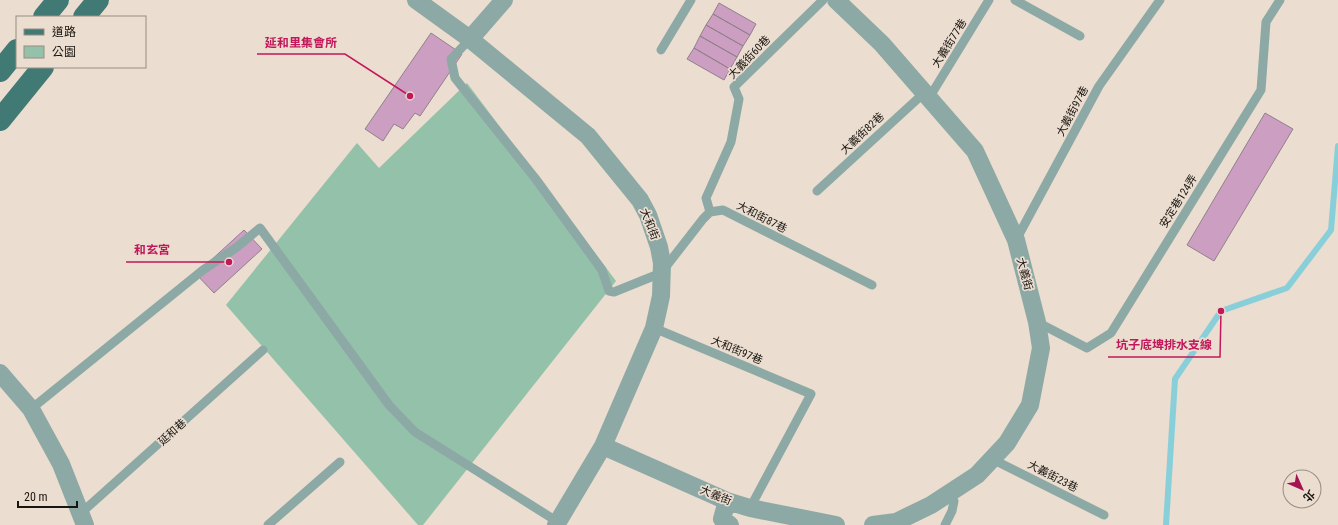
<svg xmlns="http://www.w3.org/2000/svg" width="1338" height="525" font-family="'Roboto Condensed','Noto Sans TC',sans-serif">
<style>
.green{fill:#94c1a9}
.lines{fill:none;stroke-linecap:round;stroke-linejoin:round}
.stream{stroke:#89cfda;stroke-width:6}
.building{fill:#cc9ec2;stroke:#90818c}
.service{stroke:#8ca9a5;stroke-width:9}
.minor{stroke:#8ca9a5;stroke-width:18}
.primary{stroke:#417a74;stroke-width:22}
.labels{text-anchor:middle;stroke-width:3.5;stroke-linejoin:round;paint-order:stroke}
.street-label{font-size:11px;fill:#191510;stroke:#ebddcf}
.leader{fill:none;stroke:#c2185b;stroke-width:1.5}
.callout-dot{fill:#c2185b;stroke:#ebddcf;stroke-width:1.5}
.callout-label{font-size:12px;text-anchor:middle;font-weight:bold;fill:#c2185b;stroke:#ebddcf;stroke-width:3.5;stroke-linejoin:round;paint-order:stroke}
</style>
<rect width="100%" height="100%" fill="#ebddcf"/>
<path class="green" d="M467,83L616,281L423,525H418L226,305L357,143L379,168Z"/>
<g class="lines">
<path class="stream" d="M1166,525L1175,379L1221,311L1287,288L1331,230L1338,146"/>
</g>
<path class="building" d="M719,3L756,24L750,35L713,14Z
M713,14L750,35L743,46L706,25Z
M706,25L743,46L737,57L700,36Z
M431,33L462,54L420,116L415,113L403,129L394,124L383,141L365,129Z
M700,36L737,57L730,69L694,48Z
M694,48L730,69L724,80L687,59Z
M1265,113L1293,129L1214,261L1187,245Z
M244,230L262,249L214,293L196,274Z"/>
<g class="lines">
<path class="service" d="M1015,0L1080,36
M470,39L451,59L455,78L535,178L602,270L609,291L614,292L661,273L703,219L710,212L723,210L872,285
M661,50L691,0
M929,98L989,0
M817,191L924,93
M710,212L706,198L731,142L739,99L734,87L823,0
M1016,240L1099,86L1160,0
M1037,322L1087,348L1111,333L1261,90L1266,22L1280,0
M654,328L811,394L750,508
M31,409L203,270L237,247L260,228L389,405L415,432L558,522
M992,459L1104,515
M81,513L263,350
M268,525L340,462
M945,525L952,511L954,501L947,494"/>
<path class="minor" d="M416,0L470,39L588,136L640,200L648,215L659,247L662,263L661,296L654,328L603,446L556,525
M836,0L882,44L975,151L1016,240L1037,322L1041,348L1030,405L1007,443L977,475L931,505L896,522L873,525
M470,39L504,0
M0,373L31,409L61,464L85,525
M603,446L727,501L750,508L836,525
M727,501L722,519L730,525"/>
<path class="primary" d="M44,17L58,0
M84,17L98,0
M0,71L17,50
M0,120L43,67"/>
</g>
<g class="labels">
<g class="street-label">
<text transform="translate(949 43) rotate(-58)" y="4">大義街77巷</text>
<text transform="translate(749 57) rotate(-46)" y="4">大義街60巷</text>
<text transform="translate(1072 111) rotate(-62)" y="4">大義街97巷</text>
<text transform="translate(862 133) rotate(-43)" y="4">大義街82巷</text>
<text transform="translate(1178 201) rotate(-58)" y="4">安定巷124弄</text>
<text transform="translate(762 217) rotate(27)" y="4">大和街87巷</text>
<text transform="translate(650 224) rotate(68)" y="4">大和街</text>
<text transform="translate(1025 274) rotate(75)" y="4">大義街</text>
<text transform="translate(737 350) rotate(23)" y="4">大和街97巷</text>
<text transform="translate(172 432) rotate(-42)" y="4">延和巷</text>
<text transform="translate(1053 476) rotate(27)" y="4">大義街23巷</text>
<text transform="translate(716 495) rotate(22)" y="4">大義街</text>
</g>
</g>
<path class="leader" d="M410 96L345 54H257M229 262L178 262H126M1221 311L1220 357H1108"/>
<g class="callout-dot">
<circle cx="410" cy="96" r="4"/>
<circle cx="229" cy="262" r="4"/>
<circle cx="1221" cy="311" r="4"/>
</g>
<g class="callout-label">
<text x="301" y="47">延和里集會所</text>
<text x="152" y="254">和玄宮</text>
<text x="1164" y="349">坑子底埤排水支線</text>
</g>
<rect x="16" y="16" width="130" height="52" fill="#ebddcf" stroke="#978d83"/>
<rect x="24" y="29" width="20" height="6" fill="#417a74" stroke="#978d83"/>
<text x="52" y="36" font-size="12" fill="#191510">道路</text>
<rect x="24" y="46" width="20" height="12" fill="#94c1a9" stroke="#978d83"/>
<text x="52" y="56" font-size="12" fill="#191510">公園</text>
<g transform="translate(1302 489) rotate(135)"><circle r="19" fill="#ebddcf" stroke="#978d83"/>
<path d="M0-3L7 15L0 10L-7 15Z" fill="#a51351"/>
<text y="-6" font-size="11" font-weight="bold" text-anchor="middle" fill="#191510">北</text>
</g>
<path d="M18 501v6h59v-6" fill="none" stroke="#191510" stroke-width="2"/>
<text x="24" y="501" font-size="12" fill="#191510" stroke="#ebddcf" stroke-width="3" paint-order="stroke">20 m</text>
</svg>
